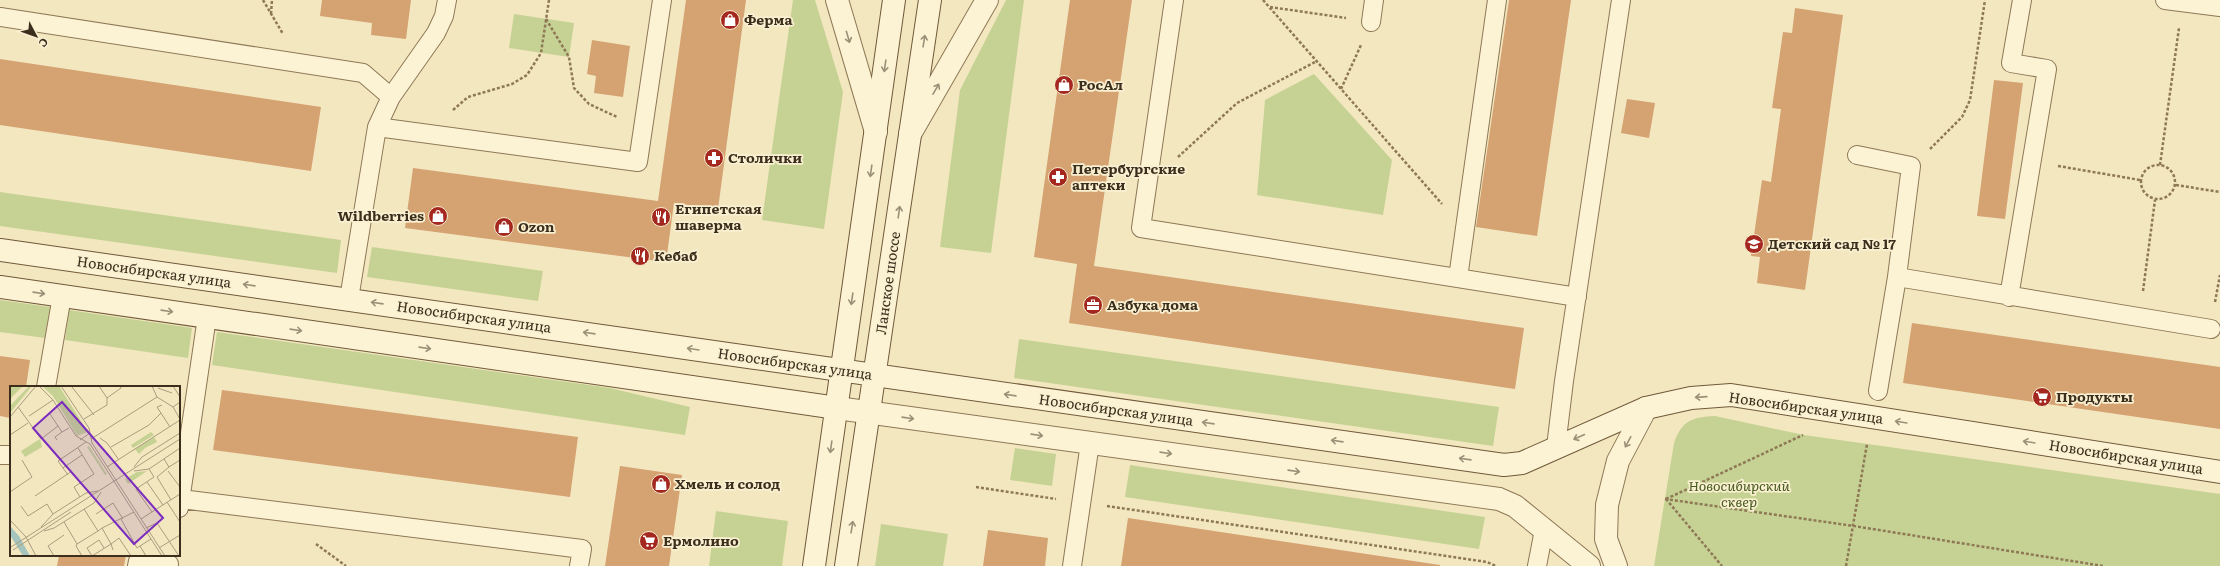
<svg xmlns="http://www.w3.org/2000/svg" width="2220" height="566" font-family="Literata,serif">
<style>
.green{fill:#c6d293}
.building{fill:#d5a272}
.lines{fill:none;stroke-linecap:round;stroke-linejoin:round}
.lane-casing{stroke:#8e7856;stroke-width:20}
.street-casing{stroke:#8e7856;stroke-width:24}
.secondary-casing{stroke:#705939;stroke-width:24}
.path{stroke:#8e7856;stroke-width:2.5;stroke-dasharray:3 2;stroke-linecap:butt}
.lane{stroke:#fcf3d5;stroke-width:18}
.street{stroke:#fcf3d5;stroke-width:22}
.secondary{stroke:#fcf3d5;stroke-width:22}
.oneway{stroke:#9c9078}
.labels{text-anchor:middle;stroke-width:3.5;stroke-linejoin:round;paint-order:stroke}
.poi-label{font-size:14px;font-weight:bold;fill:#3c2e1c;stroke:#f9f0d1;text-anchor:start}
.street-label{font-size:14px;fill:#3c2e1c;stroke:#f9f0d1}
.park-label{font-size:14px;font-style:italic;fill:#485b20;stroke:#f9f0d1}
.inset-road{fill:none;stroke:#aa9d7e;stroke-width:1}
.view{fill:#7b2cbf;fill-opacity:0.15;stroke:#7b2cbf;stroke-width:2}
.inset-edge{fill:none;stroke:#3c2e1c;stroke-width:2}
</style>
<rect width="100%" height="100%" fill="#f3e7c0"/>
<path class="green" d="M793,0H815L843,92L824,229L762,220Z
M1006,0H1024L991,253L940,247L960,90Z
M514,14L574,23L569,57L509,48Z
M1314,74L1392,160L1383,215L1257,195L1265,100Z
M0,192L341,240L337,273L0,226Z
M372,247L543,271L538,301L367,277Z
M0,300L50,307L45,338L0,332Z
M69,310L192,328L188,358L65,340Z
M217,332L610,388L690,407L685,435L212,365Z
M1019,339L1499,407L1493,446L1014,378Z
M1715,416L1804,435L2220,494V566H1654L1674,443C1682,420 1693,417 1715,416Z
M1015,448L1056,454L1052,486L1010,480Z
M1130,465L1485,517L1479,549L1125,497Z
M716,511L788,521L782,566H709Z
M881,524L948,534L943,566H875Z"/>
<path class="building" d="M322,0H411L406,39L371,35L372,23L320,16Z
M686,0H746L718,209L674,203L666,262L405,228L413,168L658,201Z
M1070,0H1132L1094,266L1524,328L1515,389L1069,323L1077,264L1034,257Z
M1509,0H1571L1537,236L1476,227Z
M1795,8L1843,15L1805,290L1757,283L1760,257L1751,256L1762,180L1771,182L1781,109L1772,108L1783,32L1792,33Z
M592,40L630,46L623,97L594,93L596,76L587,74Z
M0,59L321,107L311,171L0,125Z
M1994,80L2023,83L2005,219L1977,216Z
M1627,99L1655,103L1649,138L1621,133Z
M1912,323L2220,367V429L1903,383Z
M0,356L30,360L26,387H11V418L0,416Z
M222,390L578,437L570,497L213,450Z
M620,466L682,475L669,566H605Z
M1128,518L1440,565V566H1121Z
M988,530L1048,538L1045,566H983Z
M59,555H126L124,566H57Z"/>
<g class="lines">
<g class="lane-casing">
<path id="lane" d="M1174,0L1141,228L1577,297
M2165,0L2220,7
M0,17L363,73L391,97
M1371,22L1374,0
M377,127L638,162L662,0
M1857,155L1911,166L1897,277
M1458,278L1497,0
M2009,297L2047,69L2011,63L2022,0
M349,299L377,127L391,97L436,33L444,16L447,0
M46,387L62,296
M1878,391L1897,277L2211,329
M1556,447L1564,381L1621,0
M0,455H11
M181,499L582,549L579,566
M179,508L207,317
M137,566L138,561L169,564
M1072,566L1090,443
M1537,566L1544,530"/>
</g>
<g class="street-casing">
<path id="street" d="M837,0L876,132
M910,134L987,0
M837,408L1499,499L1515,506L1589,566
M1616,566L1606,539L1607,505L1618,461L1646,408"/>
</g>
<g class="secondary-casing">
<path id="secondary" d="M0,250C501,321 1003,394 1504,465L1522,463L1646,408L1691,398L1731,395L2220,472
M0,287L837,408
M814,566L894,0
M846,566L930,0"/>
</g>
<path class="path" d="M263,0L283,34
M1263,0L1442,204
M1270,7L1346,18
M271,14L272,0
M546,19L569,57L574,88L589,104L617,117
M1341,89L1361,45
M453,110L468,97L512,84L527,75L541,53L549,0
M1930,149L1962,117L1970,100L1985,0
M1178,157L1237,103L1317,61
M2141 182a17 17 0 1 1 34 0a17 17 0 1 1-34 0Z
M2160,165L2179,28
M2058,166L2140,180
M2176,185L2220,192
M2143,291L2155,200
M2215,302L2220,275
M976,487L1056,499
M1665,499L1854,526L2103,566
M1666,499L1803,435
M1666,499L1722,566
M1107,506L1487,562L1496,566
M316,544L346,566
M1846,566L1867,444"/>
<use href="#lane" class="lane"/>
<use href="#street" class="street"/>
<use href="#secondary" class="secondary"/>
</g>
<defs><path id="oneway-shaft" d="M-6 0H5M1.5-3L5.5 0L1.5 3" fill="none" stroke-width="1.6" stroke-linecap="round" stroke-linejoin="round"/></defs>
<g class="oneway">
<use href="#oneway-shaft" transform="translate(848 37) rotate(74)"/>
<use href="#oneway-shaft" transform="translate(924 41) rotate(-81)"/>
<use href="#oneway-shaft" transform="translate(885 66) rotate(98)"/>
<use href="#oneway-shaft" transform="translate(936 89) rotate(-60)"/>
<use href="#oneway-shaft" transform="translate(871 171) rotate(98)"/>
<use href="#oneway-shaft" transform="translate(899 212) rotate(-82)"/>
<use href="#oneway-shaft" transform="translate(249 285) rotate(-172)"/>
<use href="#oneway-shaft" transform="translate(39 293) rotate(8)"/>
<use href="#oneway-shaft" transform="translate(852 299) rotate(98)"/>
<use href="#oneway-shaft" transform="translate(377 303) rotate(-172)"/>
<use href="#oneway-shaft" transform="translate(167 311) rotate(8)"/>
<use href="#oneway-shaft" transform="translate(296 330) rotate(8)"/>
<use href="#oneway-shaft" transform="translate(589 333) rotate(-172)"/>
<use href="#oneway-shaft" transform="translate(425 348) rotate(8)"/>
<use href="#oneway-shaft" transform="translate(693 349) rotate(-171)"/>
<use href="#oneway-shaft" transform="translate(1010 395) rotate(-172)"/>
<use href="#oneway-shaft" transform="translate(1701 397) rotate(176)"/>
<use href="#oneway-shaft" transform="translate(908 418) rotate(8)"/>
<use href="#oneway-shaft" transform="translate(1901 422) rotate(-171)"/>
<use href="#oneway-shaft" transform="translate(1208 423) rotate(-172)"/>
<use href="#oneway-shaft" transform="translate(1037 435) rotate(8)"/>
<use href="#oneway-shaft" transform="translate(1579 437) rotate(156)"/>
<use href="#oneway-shaft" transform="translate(1337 441) rotate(-172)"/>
<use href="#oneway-shaft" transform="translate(1628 442) rotate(118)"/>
<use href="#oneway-shaft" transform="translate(2029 442) rotate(-171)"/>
<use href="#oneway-shaft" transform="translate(831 447) rotate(98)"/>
<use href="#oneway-shaft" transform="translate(1166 453) rotate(8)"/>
<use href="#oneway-shaft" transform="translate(1465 459) rotate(-172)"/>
<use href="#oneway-shaft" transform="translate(1294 471) rotate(8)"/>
<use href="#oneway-shaft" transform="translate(852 527) rotate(-81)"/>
</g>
<defs>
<g id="shop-disc" transform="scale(1)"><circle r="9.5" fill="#a4281f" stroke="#f9f0d1"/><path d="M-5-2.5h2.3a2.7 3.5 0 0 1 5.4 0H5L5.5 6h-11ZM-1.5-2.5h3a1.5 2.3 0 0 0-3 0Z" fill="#fff"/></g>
<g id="pharmacy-disc" transform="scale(1)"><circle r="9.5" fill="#a4281f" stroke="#f9f0d1"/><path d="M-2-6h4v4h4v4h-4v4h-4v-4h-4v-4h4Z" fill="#fff"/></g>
<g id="restaurant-disc" transform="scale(1)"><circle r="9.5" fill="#a4281f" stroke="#f9f0d1"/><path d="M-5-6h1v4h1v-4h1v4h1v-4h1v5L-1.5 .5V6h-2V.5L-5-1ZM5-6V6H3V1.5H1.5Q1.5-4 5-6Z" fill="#fff"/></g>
<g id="school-disc" transform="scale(1)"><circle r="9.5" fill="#a4281f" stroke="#f9f0d1"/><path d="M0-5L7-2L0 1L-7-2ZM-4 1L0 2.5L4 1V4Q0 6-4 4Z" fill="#fff"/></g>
<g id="office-disc" transform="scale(1)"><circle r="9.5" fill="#a4281f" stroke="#f9f0d1"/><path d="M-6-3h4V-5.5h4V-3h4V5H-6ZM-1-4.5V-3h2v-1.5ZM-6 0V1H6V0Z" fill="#fff"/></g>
<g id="supermarket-disc" transform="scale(1)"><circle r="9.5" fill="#a4281f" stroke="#f9f0d1"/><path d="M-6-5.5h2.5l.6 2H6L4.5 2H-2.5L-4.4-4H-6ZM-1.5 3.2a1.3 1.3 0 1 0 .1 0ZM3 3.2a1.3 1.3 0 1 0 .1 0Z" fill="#fff"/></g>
</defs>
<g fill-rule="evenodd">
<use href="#shop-disc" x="730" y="20"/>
<use href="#shop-disc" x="1064" y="85"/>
<use href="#pharmacy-disc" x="714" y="158"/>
<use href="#pharmacy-disc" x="1058" y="177"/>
<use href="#shop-disc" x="438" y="216"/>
<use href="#restaurant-disc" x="661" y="217"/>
<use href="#shop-disc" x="504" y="227"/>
<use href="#school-disc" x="1754" y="244"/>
<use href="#restaurant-disc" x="640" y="256"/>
<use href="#office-disc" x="1093" y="305"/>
<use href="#supermarket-disc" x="2042" y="397"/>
<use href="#shop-disc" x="661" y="484"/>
<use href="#supermarket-disc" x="649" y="541"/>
</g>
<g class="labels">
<g class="poi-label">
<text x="744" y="25">Ферма</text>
<text x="1078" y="90">РосАл</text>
<text x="728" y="163">Столички</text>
<text x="1072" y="174">Петербургские<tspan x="1072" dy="16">аптеки</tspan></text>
<text x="675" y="214">Египетская<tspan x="675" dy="16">шаверма</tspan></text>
<text x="424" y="221" text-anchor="end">Wildberries</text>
<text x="518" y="232">Ozon</text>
<text x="1768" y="249">Детский сад № 17</text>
<text x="654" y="261">Кебаб</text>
<text x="1107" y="310">Азбука дома</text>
<text x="2056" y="402">Продукты</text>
<text x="675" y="489">Хмель и солод</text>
<text x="663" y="546">Ермолино</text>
</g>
<g class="street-label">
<text transform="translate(154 272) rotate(8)" y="5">Новосибирская улица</text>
<text transform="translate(888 283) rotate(-82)" y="5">Ланское шоссе</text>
<text transform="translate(474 317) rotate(8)" y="5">Новосибирская улица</text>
<text transform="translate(795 364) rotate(8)" y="5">Новосибирская улица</text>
<text transform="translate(1806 408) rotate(8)" y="5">Новосибирская улица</text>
<text transform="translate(1116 410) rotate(8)" y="5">Новосибирская улица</text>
<text transform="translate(2126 457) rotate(9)" y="5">Новосибирская улица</text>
</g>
<g class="park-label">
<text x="1739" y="491">Новосибирский<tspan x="1739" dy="16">сквер</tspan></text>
</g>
</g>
<g transform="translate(10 386)">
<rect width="170" height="170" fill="#f3e7c0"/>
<path d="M0,0H13L0,13ZM19,0L21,1L0,27V20ZM32,0H49L78,46L67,50L43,10ZM141,46L144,49L123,62L121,59ZM144,51L147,56L135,62L129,68L125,63ZM30,53L32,61L15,71L11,65ZM79,60L97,88L95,89L77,61ZM137,85L118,98L115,93L127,86Z" fill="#c6d293"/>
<path d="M0,140L9,150L20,170H13L0,149Z" fill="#a4c4bd"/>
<path class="inset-road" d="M29,0L43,14L66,50L80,58L152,170M51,0L79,42L82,57L155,170M142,0L147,11L163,21M163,0L170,11M62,1L84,29M148,2L162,7M97,12L111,2L110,0M170,16L163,21L170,33M152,19L147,21L160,41M8,21L31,53L48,40M40,28L52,46L59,42M19,30L43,14M0,31L26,0M74,33L97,19V12L89,0M0,49L18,37M90,52L97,57L109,74M81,53L147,11M47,54L45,51L52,46M70,54L80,47M101,61L139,39L151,27M68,62L84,88L64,101L70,111M154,73L159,81L170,74M97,81L170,34M124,81L132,71L170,47M159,81L147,91L161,114M53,82L72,69M139,83L144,91L126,103L142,126M124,85L139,83L170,62M158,85L170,101M58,89L48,75L76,56M137,96L153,119M0,106L22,91L12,74M25,110L62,85M157,116L170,136M11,120L18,130L37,118L43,128M74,123L88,145L92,142L101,158L109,152L121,170M86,128L103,117L113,133M111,133L127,162L130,160M131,133L170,108M0,134L16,151L26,170M54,136L67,158M31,141L43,128L76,107L88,105M92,142L124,126M136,142L147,137L169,170M34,145L44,142L84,117L91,106M1,161L170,53M149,162L170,149M3,164L61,126M44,170L38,160L54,149M72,170L66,160L67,158L88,145M82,170L77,162L89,154L94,162M82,170L101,158L103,164M136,170L130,160L141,153"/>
<path class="view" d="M52,16L153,132L124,158L23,42Z"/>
<rect width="170" height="170" class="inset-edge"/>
</g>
<g transform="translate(36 36) rotate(131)" stroke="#f9f0d1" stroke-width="3" paint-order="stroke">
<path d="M0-3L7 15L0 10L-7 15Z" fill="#3c2e1c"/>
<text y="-6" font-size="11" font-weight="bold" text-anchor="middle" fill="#3c2e1c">С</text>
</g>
</svg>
